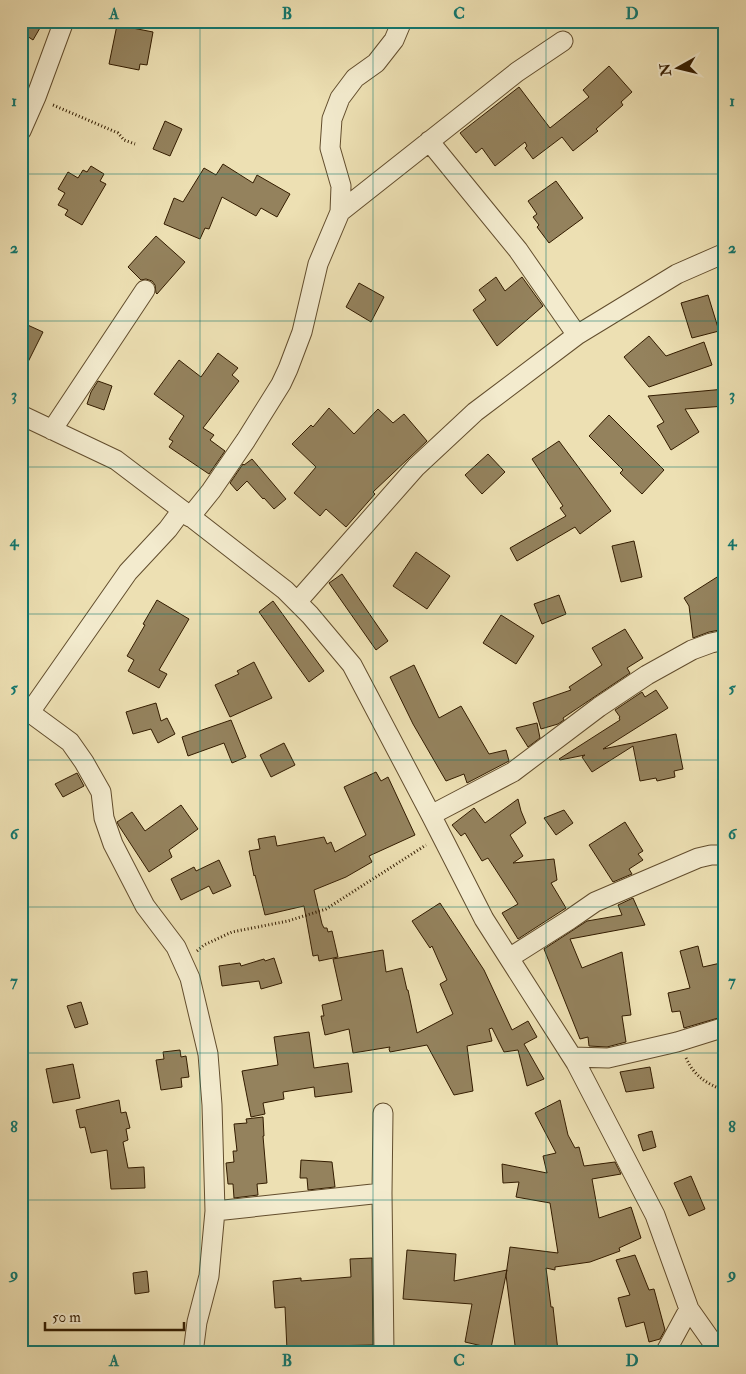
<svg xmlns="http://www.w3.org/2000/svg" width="746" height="1374" font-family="'IM FELL Double Pica',serif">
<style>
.building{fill:#94825d;stroke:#331c00}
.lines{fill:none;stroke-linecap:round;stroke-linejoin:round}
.minor-casing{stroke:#624d2d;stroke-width:21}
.path{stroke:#331c00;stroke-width:3;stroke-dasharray:1 2.5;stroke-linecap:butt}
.minor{stroke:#f3ebce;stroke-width:19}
.grid{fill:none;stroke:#0f766e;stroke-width:1;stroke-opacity:0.55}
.neatline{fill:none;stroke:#0f766e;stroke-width:2}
.grid-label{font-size:16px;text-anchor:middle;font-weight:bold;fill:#0f766e}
</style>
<rect width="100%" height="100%" fill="#ede0b3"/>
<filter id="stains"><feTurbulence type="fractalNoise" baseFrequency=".004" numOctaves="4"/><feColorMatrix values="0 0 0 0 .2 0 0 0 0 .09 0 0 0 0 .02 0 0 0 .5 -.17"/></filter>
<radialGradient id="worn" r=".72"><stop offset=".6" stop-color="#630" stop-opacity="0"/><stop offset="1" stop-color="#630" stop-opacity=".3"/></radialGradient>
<path class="building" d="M21,21H44L33,40L21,32Z
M117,25L153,32L147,65L140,64L139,70L109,64Z
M609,66L632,92L621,102L623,105L596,129L598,131L573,151L562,137L533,159L525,148L527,146L525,142L495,166L482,148L476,153L460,133L519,87L550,128L589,97L583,90Z
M165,121L182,129L170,156L153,149Z
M223,164L253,183L257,175L290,194L277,217L261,208L256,216L222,197L209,229L205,228L200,239L164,224L174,198L183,202L204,168L216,175Z
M91,166L104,174L100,181L106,184L82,225L65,215L68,210L58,205L65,193L58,189L68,172L78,178L83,170L87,172Z
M556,181L583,218L549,243L537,227L539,225L533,217L537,214L528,201Z
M156,236L185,262L157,294L156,293L155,285L152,281L146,279L141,280L128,267Z
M496,277L505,291L522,277L543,306L497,346L473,310L486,300L479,290Z
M359,283L384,297L371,322L346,307Z
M708,295L719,331L692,338L681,303Z
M21,322L43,332L21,376Z
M649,336L666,356L704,342L712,365L649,387L624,357Z
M218,353L238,368L232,375L239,381L203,428L214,435L210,440L225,451L209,474L169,447L173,441L169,439L184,416L154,394L179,360L201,377Z
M98,381L112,386L104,410L87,404L91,392Z
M725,389V406L685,409L699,432L671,450L657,426L664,422L648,396Z
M329,408L354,434L378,409L393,423L404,414L427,441L373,492L375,494L346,527L326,509L320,516L294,493L316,467L292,444L311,425L313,427Z
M609,415L664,470L642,494L620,473L623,470L589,436Z
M559,441L611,511L580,534L575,527L517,561L510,548L566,516L560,508L563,506L532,459Z
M488,454L505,472L482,494L465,475Z
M252,459L286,499L274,509L264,498L263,499L247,481L237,491L230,483L243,464L244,465Z
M634,541L642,577L621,582L612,546Z
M416,552L450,576L427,609L393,586Z
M725,572V629L709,632L693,638L689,606L684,598Z
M342,574L388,641L376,650L329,583Z
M559,595L566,614L542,624L534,604Z
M157,600L189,619L159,670L167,674L159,688L128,671L134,660L127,656L145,625L143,624Z
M273,601L324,671L309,682L259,612Z
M501,615L534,636L516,664L483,643Z
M625,629L643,658L627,668L630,673L563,718L564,720L558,724L541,729L533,703L571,690L569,687L602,665L592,648Z
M254,662L272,698L230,717L215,685L239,674L237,671Z
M414,665L439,718L461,706L489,754L506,750L509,761L467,783L464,774L446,781L413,724L390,677Z
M656,690L668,708L603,749L676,734L683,769L674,771L675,777L657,781L656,778L640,781L633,746L592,772L582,757L585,755L560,760L559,759L620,720L619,718L620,717L615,710L642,692L645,697Z
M156,703L161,721L167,718L175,734L158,743L151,729L133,734L126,712Z
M231,720L246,757L232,763L224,743L188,756L182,737Z
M537,723L540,738L528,747L516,728Z
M284,743L295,765L271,777L260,755Z
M376,772L381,781L388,777L415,835L369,856L372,862L346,877L314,890L322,924L324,928H327L328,932L332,931L338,957L319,961L318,955L313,956L304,906L265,915L255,875L254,876L249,851L260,849L258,839L275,836L277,846L324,837L327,844L331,842L335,852L366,835L344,787Z
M77,773L84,786L63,797L55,784Z
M518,799L521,811L526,823L510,835L523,856L513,863L554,859L557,880L551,883L566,908L518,939L502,913L518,904L488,858L482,861L465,833L461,836L452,825L474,808L485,823Z
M181,805L198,829L169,850L172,857L149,872L119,826L117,822L132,812L145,831Z
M564,810L573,823L556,835L544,818Z
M625,822L643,851L638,854L643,860L629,869L632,874L613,882L589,845Z
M219,860L231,886L213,894L209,886L181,900L171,879L194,867L196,871Z
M633,898L645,925L570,939L582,968L622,952L631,1015L622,1016L626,1042L607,1047L589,1046L588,1037L580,1039L544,949L587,921L622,915L618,905Z
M440,903L484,970L512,1030L528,1021L537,1037L524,1044L544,1079L527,1086L518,1050L504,1052L492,1028L489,1029L492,1041L467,1046L473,1091L454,1095L427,1045L390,1052L389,1049L390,1047L353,1053L349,1029L325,1035L321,1016H324L322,1005L342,1000L333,959L383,950L386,972L402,968L407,990H408L417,1033L453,1014L440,984L447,980L432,946L430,948L412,921Z
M698,946L703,967L725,962V1016L684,1028L680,1011L672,1012L668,993L690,988L680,951Z
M274,958L282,983L261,989L259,981L222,986L219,966L240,963L241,966L264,959L265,961Z
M81,1002L88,1024L75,1028L67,1006Z
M309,1032L314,1068L348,1063L352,1092L315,1097L314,1087L283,1092L284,1099L263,1103L265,1114L251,1117L242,1071L278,1065L274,1037Z
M180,1050L181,1057L186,1056L189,1077L181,1078L182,1087L161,1090L156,1060L164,1059L163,1052Z
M73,1064L80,1098L53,1103L46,1069Z
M650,1067L654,1088L626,1092L620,1072Z
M119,1100L121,1113L126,1112L130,1128L126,1129L128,1140L123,1142L128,1168L144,1167L145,1188L111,1189L107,1150L91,1153L85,1127L80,1128L76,1110Z
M560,1100L568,1135L575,1148L579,1147L584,1166L615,1162L621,1174L592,1179L599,1218L631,1207L641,1238L619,1248L620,1251L590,1262L555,1267V1270L546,1268L551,1307H553L558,1351L544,1353H516L506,1275L510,1247L558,1253L550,1203L516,1197L519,1182L503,1183L502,1164L547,1173L543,1156L556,1153L535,1113Z
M263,1117L264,1136H263L267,1183L257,1184L258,1195L234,1198L233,1184H228L226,1163L234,1162L233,1151H237L234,1124L247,1123L246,1119Z
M652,1131L656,1147L643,1151L638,1135Z
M301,1160L332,1162L335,1187L308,1190L307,1178H300Z
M691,1176L705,1209L689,1216L674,1183Z
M407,1250L456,1254L454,1281L507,1270L491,1348L465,1342L472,1304L403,1299Z
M635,1255L649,1290L654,1289L665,1330L660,1339L649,1342L644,1322L626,1327L618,1298L630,1295L616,1260Z
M372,1258L373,1345L325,1346L326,1349L287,1350L285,1307L275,1308L273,1281L301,1278V1281L351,1277L350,1259Z
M147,1271L149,1292L135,1294L133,1273Z"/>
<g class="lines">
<g class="minor-casing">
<path id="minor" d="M21,131L36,97L64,21
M429,141L518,250L577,335
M340,212L517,72L563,41
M21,415L116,460L182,510L285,590L310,615L352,665L431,815L484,919L576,1063L655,1215L689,1309L720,1353
M52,430L145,290
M190,517L211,491L246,440L281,384L288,369L302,332L318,264L340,212L341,186L330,148L332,119L340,98L355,78L376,63L394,40L402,21
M297,602L416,467L475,412L577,335L677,274L725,253
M21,706L70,742L84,762L101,792L104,818L113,844L145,906L176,947L190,978L208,1054L212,1105L215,1211L209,1276L197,1322L193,1353
M30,712L128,572L168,529L182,510
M431,815L513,772L599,707L647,675L692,650L711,643L725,640
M509,958L569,920L595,902L698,858L711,855H725
M572,1057L608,1058L677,1042L725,1027
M383,1113L382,1193L384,1353
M215,1211L382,1193
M665,1353L689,1309"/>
</g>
<path class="path" d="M53,105L118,133L124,140L135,144
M197,951L204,945L232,932L288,921L326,909L426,845
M686,1058C695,1077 706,1083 725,1091"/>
<use href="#minor" class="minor"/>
</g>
<path class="grid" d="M200,21V1353M373,21V1353M546,21V1353M21,174H725M21,321H725M21,467H725M21,614H725M21,760H725M21,907H725M21,1053H725M21,1200H725"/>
<rect width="746" height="1374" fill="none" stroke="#ede0b3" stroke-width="55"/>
<g transform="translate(678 68) rotate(262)" stroke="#f3ebce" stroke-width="4" paint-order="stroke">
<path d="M0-4L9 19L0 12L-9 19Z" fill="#331c00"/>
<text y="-8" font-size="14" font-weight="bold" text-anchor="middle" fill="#331c00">N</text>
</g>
<path d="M45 1322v8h139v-8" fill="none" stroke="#331c00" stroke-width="2.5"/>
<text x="52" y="1322" font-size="15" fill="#331c00" stroke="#f3ebce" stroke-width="4" paint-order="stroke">50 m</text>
<rect x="28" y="28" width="690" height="1318" class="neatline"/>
<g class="grid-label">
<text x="114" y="19">A</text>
<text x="287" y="19">B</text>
<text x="459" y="19">C</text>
<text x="632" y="19">D</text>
<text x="14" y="106">1</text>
<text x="732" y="106">1</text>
<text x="14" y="253">2</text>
<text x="732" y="253">2</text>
<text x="14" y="400">3</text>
<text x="732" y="400">3</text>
<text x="14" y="546">4</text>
<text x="732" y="546">4</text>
<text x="14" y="693">5</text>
<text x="732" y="693">5</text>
<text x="14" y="839">6</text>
<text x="732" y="839">6</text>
<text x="14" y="986">7</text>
<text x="732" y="986">7</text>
<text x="14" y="1132">8</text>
<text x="732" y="1132">8</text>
<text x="14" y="1279">9</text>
<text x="732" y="1279">9</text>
<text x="114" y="1366">A</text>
<text x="287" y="1366">B</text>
<text x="459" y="1366">C</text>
<text x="632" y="1366">D</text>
</g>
<rect width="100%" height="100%" filter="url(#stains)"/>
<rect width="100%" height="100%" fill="url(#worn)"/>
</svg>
